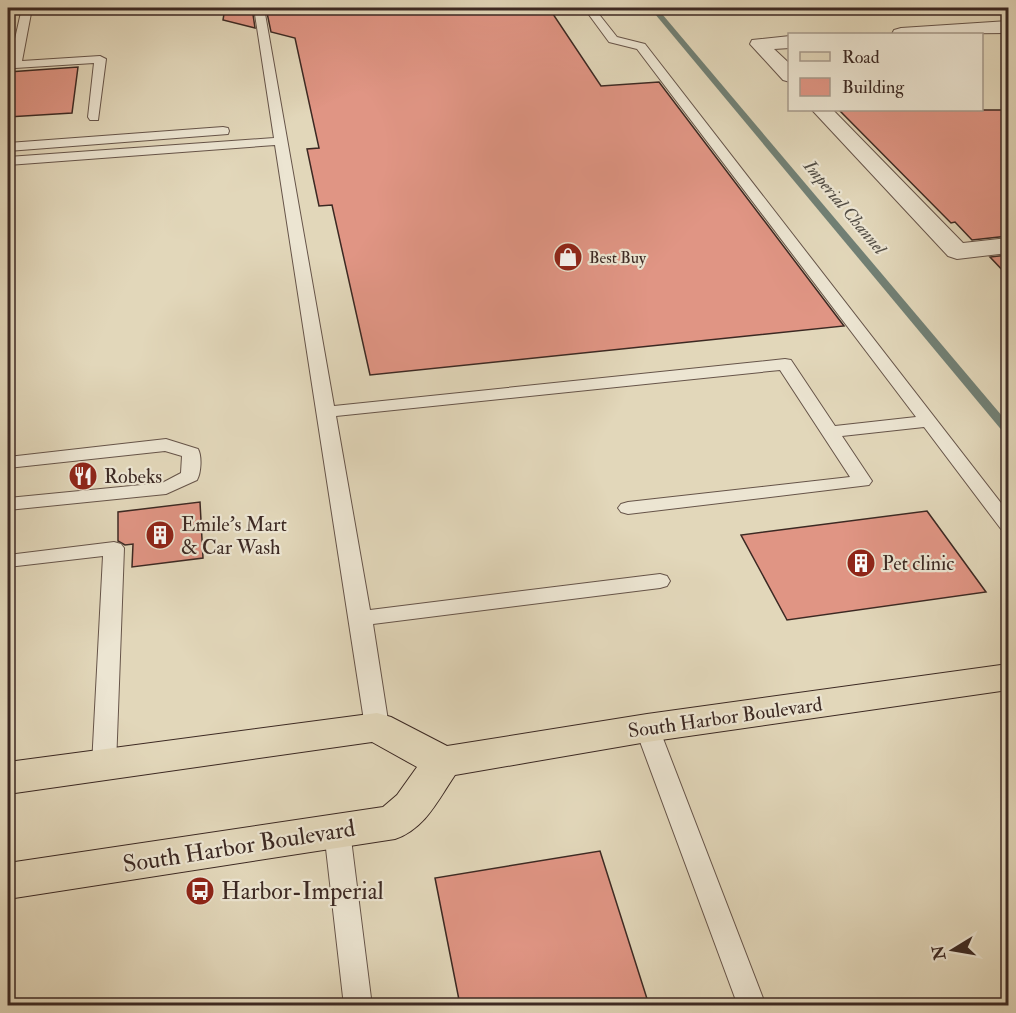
<svg xmlns="http://www.w3.org/2000/svg" width="1016" height="1013" font-family="'IM FELL Double Pica',serif">
<style>
.lines{fill:none;stroke-linecap:round;stroke-linejoin:round}
.stream{fill:#718075;fill-rule:evenodd}
.building{fill:#e09584;stroke:#3c2923;stroke-width:1.5}
.lane-casing{stroke:#665449;stroke-width:2}
.street-casing{stroke:#665449;stroke-width:2}
.primary-casing{stroke:#3c2923;stroke-width:2}
.lane{fill:#ece5d2;fill-rule:evenodd}
.street{fill:#ece5d2;fill-rule:evenodd}
.primary{fill:#e2d7ba;fill-rule:evenodd}
.labels{text-anchor:middle;stroke-width:4.5;stroke-linejoin:round;paint-order:stroke}
.far-poi-label{font-size:16px;fill:#3c2923;stroke:#ece5d2;text-anchor:start}
.far-water-label{font-size:18px;font-style:italic;fill:#524d45;stroke:#ece5d2}
.poi-label{font-size:20px;fill:#3c2923;stroke:#ece5d2;text-anchor:start}
.street-label{font-size:20px;fill:#3c2923;stroke:#ece5d2}
.near-street-label{font-size:24px;fill:#3c2923;stroke:#ece5d2}
.near-poi-label{font-size:24px;fill:#3c2923;stroke:#ece5d2;text-anchor:start}
</style>
<rect width="100%" height="100%" fill="#e2d7ba"/>
<filter id="stains"><feTurbulence type="fractalNoise" baseFrequency=".00333" numOctaves="4"/><feColorMatrix values="0 0 0 0 .2 0 0 0 0 .09 0 0 0 0 .02 0 0 0 .5 -.17"/></filter>
<radialGradient id="worn" r=".72"><stop offset=".6" stop-color="#630" stop-opacity="0"/><stop offset="1" stop-color="#630" stop-opacity=".3"/></radialGradient>
<g class="lines">
<path class="stream" d="M650,8H657L1008,423V434L1004,433Z"/>
</g>
<path class="building" d="M225,8H252L255,28L223,20Z
M266,8H549L601,86L659,82L844,326L370,375L332,205L319,206L307,149L319,148L295,38L271,32Z
M78,67L72,113L8,117V72Z
M839,110H1008V236L972,240L955,222L951,223Z
M1008,255V276L990,257Z
M200,502L203,558L132,567L133,544L125,545L118,541V512Z
M927,511L986,592L787,620L741,535Z
M600,851L649,1005H460L435,878Z"/>
<g class="lines">
<g class="lane-casing">
<path id="lane" d="M22,8H32L22,61L100,56L106,59L98,120H90L88,117L94,63L15,68L9,65Z
M254,8H264L334,406L785,359L791,360L835,426L916,417L637,49L609,42L584,8H594L617,37L645,44L1008,512V531L1001,529L924,427L842,436L872,481L869,485L628,514L621,512L618,508L621,504L628,502L850,477L780,370L336,416L370,610L660,574L667,576L670,581L667,586L660,588L373,624L389,727L385,733L377,735L369,733L365,727L275,145L8,165V157L274,138Z
M223,127L228,128L229,131L228,134L8,151V143Z
M166,439L198,449C202,456 201,473 197,480L166,494L8,510V498L162,483L181,473L182,456L165,451L8,468V457Z
M114,542L121,544L124,548L116,765L113,771L104,774L95,771L92,765L103,556L8,567V555Z
M647,719L655,722L659,728L766,1006H738L635,728L639,722Z
M337,821L346,824L350,831L372,1006H344L324,831L328,824Z"/>
</g>
<g class="street-casing">
<path id="street" d="M1008,21V33L892,34L894,30L901,28Z
M790,36V48L774,49L790,64V82L783,80L750,44L752,40Z
M812,110H833L963,243L1008,238V253L957,259L948,256Z"/>
</g>
<g class="primary-casing">
<path id="primary" d="M1008,664V690L647,742L455,775C438,800 425,829 395,839L8,899V863L383,807L397,795L417,767L372,742L8,794V762L377,713L391,717L447,746L647,714Z"/>
</g>
<use href="#lane" class="lane"/>
<use href="#street" class="street"/>
<use href="#primary" class="primary"/>
</g>
<defs>
<g id="shop-disc" transform="scale(1.5)"><circle r="9.5" fill="#8f2418" stroke="#ece5d2"/><path d="M-5-2.5h2.3a2.7 3.5 0 0 1 5.4 0H5L5.5 6h-11ZM-1.5-2.5h3a1.5 2.3 0 0 0-3 0Z" fill="#fff"/></g>
<g id="restaurant-disc" transform="scale(1.5)"><circle r="9.5" fill="#8f2418" stroke="#ece5d2"/><path d="M-5-6h1v4h1v-4h1v4h1v-4h1v5L-1.5 .5V6h-2V.5L-5-1ZM5-6V6H3V1.5H1.5Q1.5-4 5-6Z" fill="#fff"/></g>
<g id="building-disc" transform="scale(1.5)"><circle r="9.5" fill="#8f2418" stroke="#ece5d2"/><path d="M-4-6H4V6H1V3H-1V6H-4ZM-2.5-4.3h1.7v1.8h-1.7ZM.8-4.3h1.7v1.8H.8ZM-2.5-1h1.7V.8h-1.7ZM.8-1h1.7V.8H.8Z" fill="#fff"/></g>
<g id="bus-disc" transform="scale(1.5)"><circle r="9.5" fill="#8f2418" stroke="#ece5d2"/><path d="M-5-6H5V4H4V6H2V4H-2V6H-4V4H-5ZM-3.5-4V0h7V-4ZM-3.5 1.2v1.5H-2V1.2ZM2 1.2v1.5H3.5V1.2Z" fill="#fff"/></g>
</defs>
<g fill-rule="evenodd">
<use href="#shop-disc" x="568" y="257"/>
<use href="#restaurant-disc" x="83" y="476"/>
<use href="#building-disc" x="160" y="535"/>
<use href="#building-disc" x="861" y="563"/>
<use href="#bus-disc" x="200" y="891"/>
</g>
<g class="labels">
<g class="far-poi-label">
<text x="589" y="263">Best Buy</text>
</g>
<g class="far-water-label">
<text transform="translate(845 207) rotate(50)" y="6">Imperial Channel</text>
</g>
<g class="poi-label">
<text x="104" y="483">Robeks</text>
<text x="181" y="531">Emile's Mart<tspan x="181" dy="23">&amp; Car Wash</tspan></text>
<text x="882" y="570">Pet clinic</text>
</g>
<g class="street-label">
<text transform="translate(725 717) rotate(-8)" y="7">South Harbor Boulevard</text>
</g>
<g class="near-street-label">
<text transform="translate(239 846) rotate(-9)" y="8">South Harbor Boulevard</text>
</g>
<g class="near-poi-label">
<text x="221" y="899">Harbor-Imperial</text>
</g>
</g>
<rect width="1016" height="1013" fill="none" stroke="#e2d7ba" stroke-width="30"/>
<rect x="9" y="9" width="998" height="995" fill="none" stroke="#3c2923" stroke-width="3"/>
<rect x="15" y="15" width="986" height="983" fill="none" stroke="#3c2923" stroke-width="1.5"/>
<rect x="788" y="33" width="195" height="78" fill="#ece5d2" stroke="#a69a8c" stroke-width="1.5"/>
<rect x="800" y="52" width="30" height="9" fill="#e2d7ba" stroke="#a69a8c" stroke-width="1.5"/>
<text x="842" y="63" font-size="18" fill="#3c2923">Road</text>
<rect x="800" y="78" width="30" height="18" fill="#e09584" stroke="#a69a8c" stroke-width="1.5"/>
<text x="842" y="93" font-size="18" fill="#3c2923">Building</text>
<g transform="translate(953 950) rotate(259)" stroke="#ece5d2" stroke-width="4.5" paint-order="stroke">
<path d="M0-4.5L10 22L0 15L-10 22Z" fill="#3c2923"/>
<text y="-9" font-size="16" font-weight="bold" text-anchor="middle" fill="#3c2923">N</text>
</g>
<rect width="100%" height="100%" filter="url(#stains)"/>
<rect width="100%" height="100%" fill="url(#worn)"/>
</svg>
